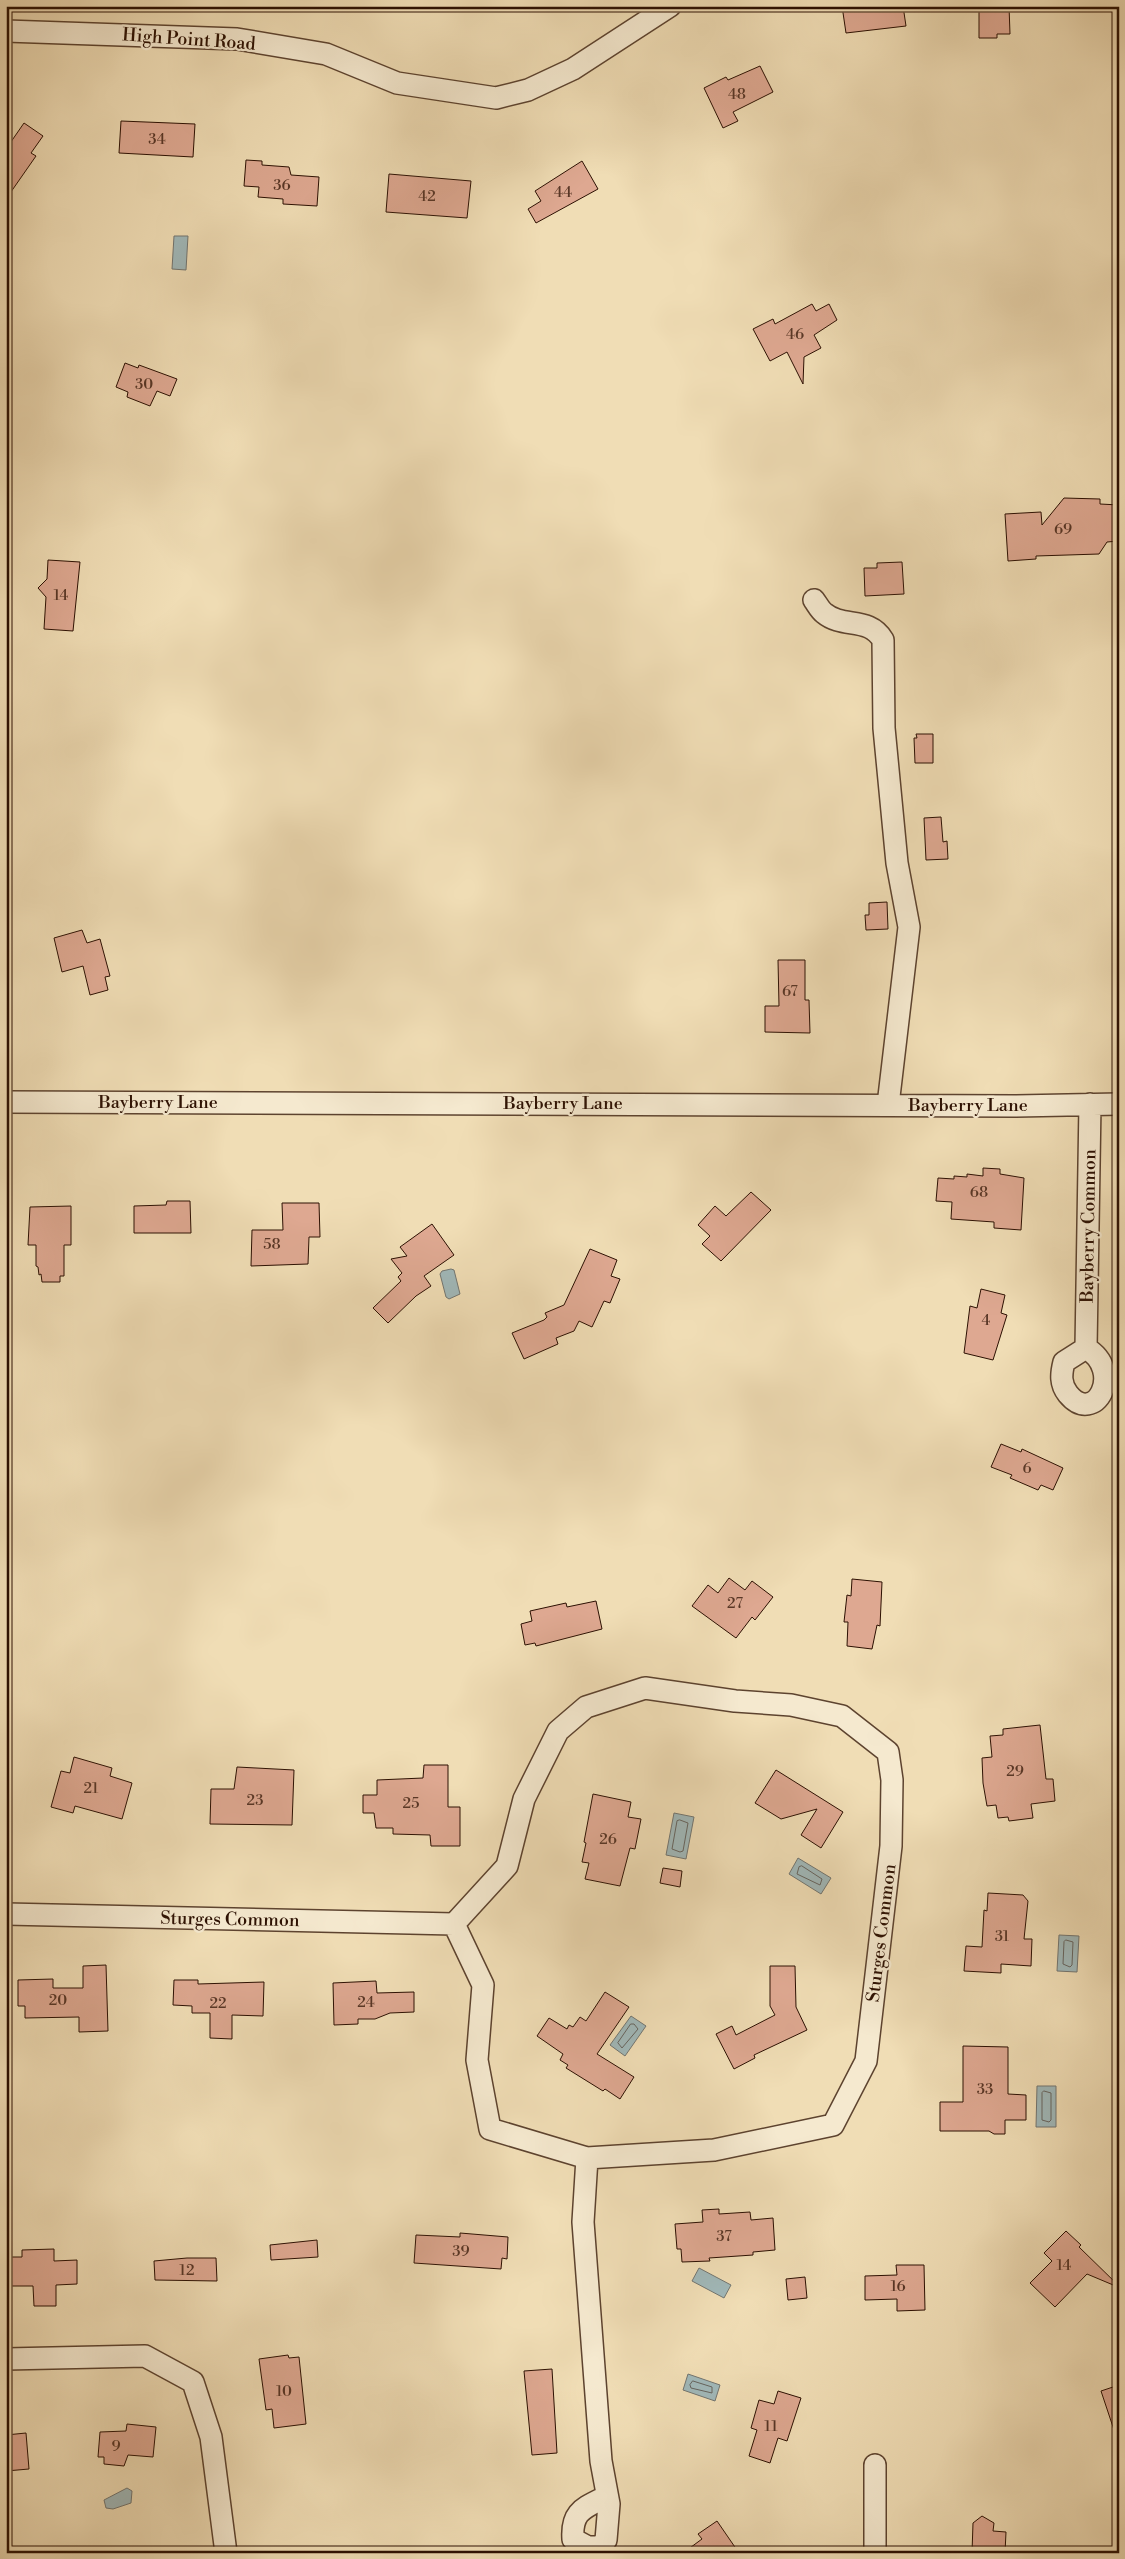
<svg xmlns="http://www.w3.org/2000/svg" width="1125" height="2559" font-family="'Libre Bodoni',serif">
<style>
.water{fill:#a0b8b9;stroke:#727570}
.lines{fill:none;stroke-linecap:round;stroke-linejoin:round}
.shore{stroke:#66645e;stroke-width:1}
.building{fill:#dea891;stroke:#2c1002}
.minor-casing{stroke:#5d432f;stroke-width:24}
.minor{stroke:#f5e9cf;stroke-width:21}
.labels{text-anchor:middle;stroke-width:4.5;stroke-linejoin:round;paint-order:stroke}
.number-label{font-size:15px;fill:#583626}
.street-label{font-size:18px;fill:#2c1002;stroke:#f5e9cf}
</style>
<rect width="100%" height="100%" fill="#f0ddb5"/>
<filter id="stains"><feTurbulence type="fractalNoise" baseFrequency=".004" numOctaves="4"/><feColorMatrix values="0 0 0 0 .2 0 0 0 0 .09 0 0 0 0 .02 0 0 0 .5 -.17"/></filter>
<radialGradient id="worn" r=".72"><stop offset=".6" stop-color="#630" stop-opacity="0"/><stop offset="1" stop-color="#630" stop-opacity=".3"/></radialGradient>
<path class="water" d="M174,236H188L186,270L172,269Z
M451,1269L454,1270L460,1294L449,1299L446,1297L440,1274L442,1271Z
M674,1813L694,1817L686,1859L666,1855Z
M798,1858L831,1878L821,1894L789,1874Z
M1059,1935L1079,1936L1077,1972L1057,1971Z
M631,2016L646,2026L625,2056L610,2045Z
M1037,2086H1056V2127H1036Z
M699,2268L731,2285L724,2298L692,2281Z
M688,2374L720,2385L715,2401L683,2390Z
M127,2488L132,2491L131,2503L113,2509L106,2508L104,2500Z"/>
<g class="lines">
<path class="shore" d="M680,1820L688,1823L683,1851L680,1852L672,1849L677,1821Z
M802,1866L822,1879L820,1885L797,1874L799,1867Z
M1066,1940L1073,1942L1072,1965L1070,1967L1063,1964L1064,1942Z
M631,2024H634L638,2029L622,2048L618,2043Z
M1044,2091L1051,2093V2120L1049,2122L1042,2120V2093Z
M693,2381L712,2387V2393L691,2388L690,2385Z"/>
</g>
<path class="building" d="M842,6H903L906,26L846,33Z
M979,6H1009L1010,34H997V38H979Z
M760,66L773,92L733,112L738,121L723,128L704,88L726,77L728,80Z
M121,121L195,124L193,157L119,153Z
M24,123L43,136L31,153L36,156L6,199V149Z
M246,160L262,161V165L289,167L291,175L319,177L317,206L283,204V199L258,197L259,187L244,186Z
M582,161L598,189L536,223L528,209L541,201L535,191Z
M389,174L471,181L467,218L386,212Z
M812,304L816,311L829,304L837,320L814,335L821,348L804,357L803,384L787,352L770,361L753,329L773,319L775,324Z
M125,363L138,368L139,365L177,379L170,396L157,391L150,406L127,397L128,392L116,387Z
M1064,498L1100,499V504L1119,505V541L1107,542L1099,554L1036,556V559L1008,561L1005,514L1041,512L1042,525Z
M48,560L80,562L73,631L44,629L46,597L38,588L47,579Z
M902,562L904,594L865,596L864,568H877V563Z
M916,734H933V763H915L914,738H917Z
M941,817L943,842L947,841L948,859L926,860L924,818Z
M887,902L888,929L866,930L865,915H869V903Z
M82,930L87,943L100,939L110,976L105,977L108,990L90,995L83,966L62,972L54,938Z
M778,960H805V1000H809L810,1033L765,1032V1006H779Z
M983,1168L1000,1169V1174L1024,1178L1021,1230L994,1228V1222L951,1219L952,1202L936,1201L938,1178L954,1179V1176L967,1177V1174L983,1176Z
M751,1192L771,1210L721,1261L702,1244L710,1236L698,1225L715,1206L726,1216Z
M167,1201H190L191,1233H134V1206L166,1205Z
M282,1203H319L320,1237H309L308,1264L251,1266L252,1230H283Z
M71,1206V1245H64V1276H60V1282H42L41,1274L39,1275L38,1267L36,1266V1245H28L30,1207Z
M432,1224L454,1255L424,1276L431,1286L416,1296L388,1323L373,1308L401,1281L398,1277L402,1273L391,1259L407,1256L400,1247Z
M590,1249L617,1260L611,1276L620,1279L610,1303L604,1301L592,1327L579,1321L574,1331L556,1338L558,1344L524,1359L512,1333L544,1320L547,1317L545,1313L564,1305Z
M981,1289L1005,1295L1001,1313L1007,1315L993,1360L964,1353L970,1306L977,1308Z
M1001,1444L1021,1452L1022,1449L1063,1468L1053,1490L1041,1485L1038,1490L1010,1478L1012,1475L991,1467Z
M729,1578L745,1590L752,1581L773,1597L755,1620L752,1617L736,1638L692,1606L708,1585L718,1593Z
M852,1579L882,1582L880,1626L877,1625L872,1649L847,1646L848,1622H844L847,1595L851,1596Z
M596,1601L602,1629L536,1646L535,1643L525,1645L521,1624L532,1621L530,1611L566,1603L567,1607Z
M1040,1725L1046,1779H1053L1055,1801L1031,1804L1033,1818L1009,1821L1008,1817L998,1818L996,1805L987,1806L983,1783L982,1758L992,1757L990,1736L1003,1735V1729Z
M74,1757L112,1768L110,1776L132,1783L122,1819L75,1806L73,1813L51,1807L61,1771L70,1773Z
M424,1765H448V1807H460V1846H431L430,1835L393,1834V1828H376L374,1813H363V1795H377V1780L423,1778Z
M237,1767L294,1770L292,1825L210,1824L211,1789H234Z
M776,1770L843,1812L821,1848L801,1835L817,1809L781,1819L755,1803Z
M593,1794L631,1802L628,1817L641,1819L635,1849L630,1848L620,1886L585,1879L589,1863L582,1862L586,1843L584,1842Z
M663,1868L682,1871L680,1887L660,1883Z
M988,1893L1023,1895L1028,1901L1024,1939H1032L1031,1966L1001,1964V1973L964,1971L966,1946L982,1947L984,1910L987,1911Z
M106,1965L108,2031L79,2032V2017L25,2018V2006H18V1980L53,1979V1988H83V1966Z
M770,1966H795L796,2007L807,2030L754,2055L755,2058L734,2069L716,2034L732,2026L736,2035L775,2015L770,2006Z
M174,1980H198V1984L264,1982L263,2016L232,2015V2039L210,2038V2013H192V2006L173,2005Z
M376,1981L377,1993L414,1992V2012L390,2013L375,2019H358V2024L334,2025L333,1983Z
M605,1992L629,2007L597,2054L634,2077L620,2099L605,2089L603,2091L566,2068L568,2065L560,2060L563,2054L537,2036L549,2018L567,2029L569,2025L573,2027L580,2017L586,2021Z
M963,2046L1008,2047V2094L1026,2095V2120H1005V2134H994L989,2131H940V2102H963Z
M719,2209V2214L750,2212L751,2220L773,2218L775,2250L753,2252V2255L709,2258L710,2261L682,2262L681,2249H677L675,2224L703,2222L702,2210Z
M1066,2231L1081,2245L1079,2247L1119,2286L1118,2287L1087,2274L1055,2307L1030,2283L1052,2261L1044,2253Z
M460,2233L508,2237L507,2259L502,2258L501,2269L414,2263L416,2235L460,2237Z
M317,2240L318,2257L271,2260L270,2245Z
M54,2249V2261L77,2260V2284L56,2285V2306H34L33,2286H6V2257H22V2250Z
M187,2258H216L217,2281L155,2280L154,2261Z
M896,2265H924L925,2310L897,2311V2299L865,2300V2276L897,2275Z
M805,2277L807,2298L788,2300L786,2279Z
M288,2355L289,2358L299,2357L306,2424L274,2428L272,2409L266,2410L259,2359Z
M552,2369L557,2453L532,2455L524,2371Z
M1119,2385V2436H1116L1101,2391Z
M778,2391L801,2398L787,2441L778,2438L770,2463L749,2456L757,2430L751,2428L759,2400L774,2404Z
M127,2424L156,2427L153,2457L128,2455L124,2466L104,2464V2457H98L100,2432L126,2431Z
M26,2433L29,2469L6,2471V2435Z
M982,2516L994,2523L993,2531L1006,2532L1005,2553H972L973,2523Z
M717,2521L739,2553H683L702,2539L698,2534Z"/>
<g class="lines">
<g class="minor-casing">
<path id="minor" d="M6,31L237,39L326,54L397,83L496,98L528,90L573,69L670,6
M814,600C817,604 820,610 824,613C843,629 869,616 883,640L884,728L897,863L909,927L888,1105
M6,1102L1015,1106L1119,1104
M1086,1348L1064,1362C1061,1374 1060,1384 1068,1394C1095,1427 1125,1371 1086,1348L1090,1104
M6,1914L454,1924L507,1866L524,1799L558,1731L586,1707L645,1688L735,1701L791,1705L842,1716L888,1752L892,1780L891,1846L866,2061L833,2125L714,2150L587,2158L490,2129L477,2060L483,1985L454,1924
M587,2158L583,2222L601,2461L609,2504L606,2540L600,2547H588L573,2539C571,2510 585,2508 607,2496
M6,2359L145,2356L193,2382L211,2437L226,2553
M875,2465V2553"/>
</g>
<use href="#minor" class="minor"/>
</g>
<g class="labels">
<g class="number-label">
<text x="737" y="99">48</text>
<text x="157" y="144">34</text>
<text x="282" y="190">36</text>
<text x="563" y="197">44</text>
<text x="427" y="201">42</text>
<text x="795" y="339">46</text>
<text x="144" y="389">30</text>
<text x="1063" y="534">69</text>
<text x="61" y="600">14</text>
<text x="790" y="996">67</text>
<text x="979" y="1197">68</text>
<text x="272" y="1249">58</text>
<text x="986" y="1325">4</text>
<text x="1027" y="1473">6</text>
<text x="735" y="1608">27</text>
<text x="1015" y="1776">29</text>
<text x="91" y="1793">21</text>
<text x="255" y="1805">23</text>
<text x="411" y="1808">25</text>
<text x="608" y="1844">26</text>
<text x="1002" y="1941">31</text>
<text x="58" y="2005">20</text>
<text x="366" y="2007">24</text>
<text x="218" y="2008">22</text>
<text x="985" y="2094">33</text>
<text x="724" y="2241">37</text>
<text x="461" y="2256">39</text>
<text x="1064" y="2270">14</text>
<text x="187" y="2275">12</text>
<text x="898" y="2291">16</text>
<text x="284" y="2396">10</text>
<text x="771" y="2431">11</text>
<text x="116" y="2451">9</text>
</g>
<g class="street-label">
<text transform="translate(189 39) rotate(4)" y="6">High Point Road</text>
<text x="158" y="1108">Bayberry Lane</text>
<text x="563" y="1109">Bayberry Lane</text>
<text x="968" y="1111">Bayberry Lane</text>
<text transform="translate(1088 1226) rotate(-89)" y="6">Bayberry Common</text>
<text transform="translate(230 1919) rotate(1)" y="6">Sturges Common</text>
<text transform="translate(881 1933) rotate(-83)" y="6">Sturges Common</text>
</g>
</g>
<rect width="1125" height="2559" fill="none" stroke="#f0ddb5" stroke-width="25"/>
<rect x="8" y="8" width="1110" height="2544" fill="none" stroke="#2c1002" stroke-width="2.5"/>
<rect x="12" y="12" width="1100" height="2534" fill="none" stroke="#2c1002"/>
<rect width="100%" height="100%" filter="url(#stains)"/>
<rect width="100%" height="100%" fill="url(#worn)"/>
</svg>
